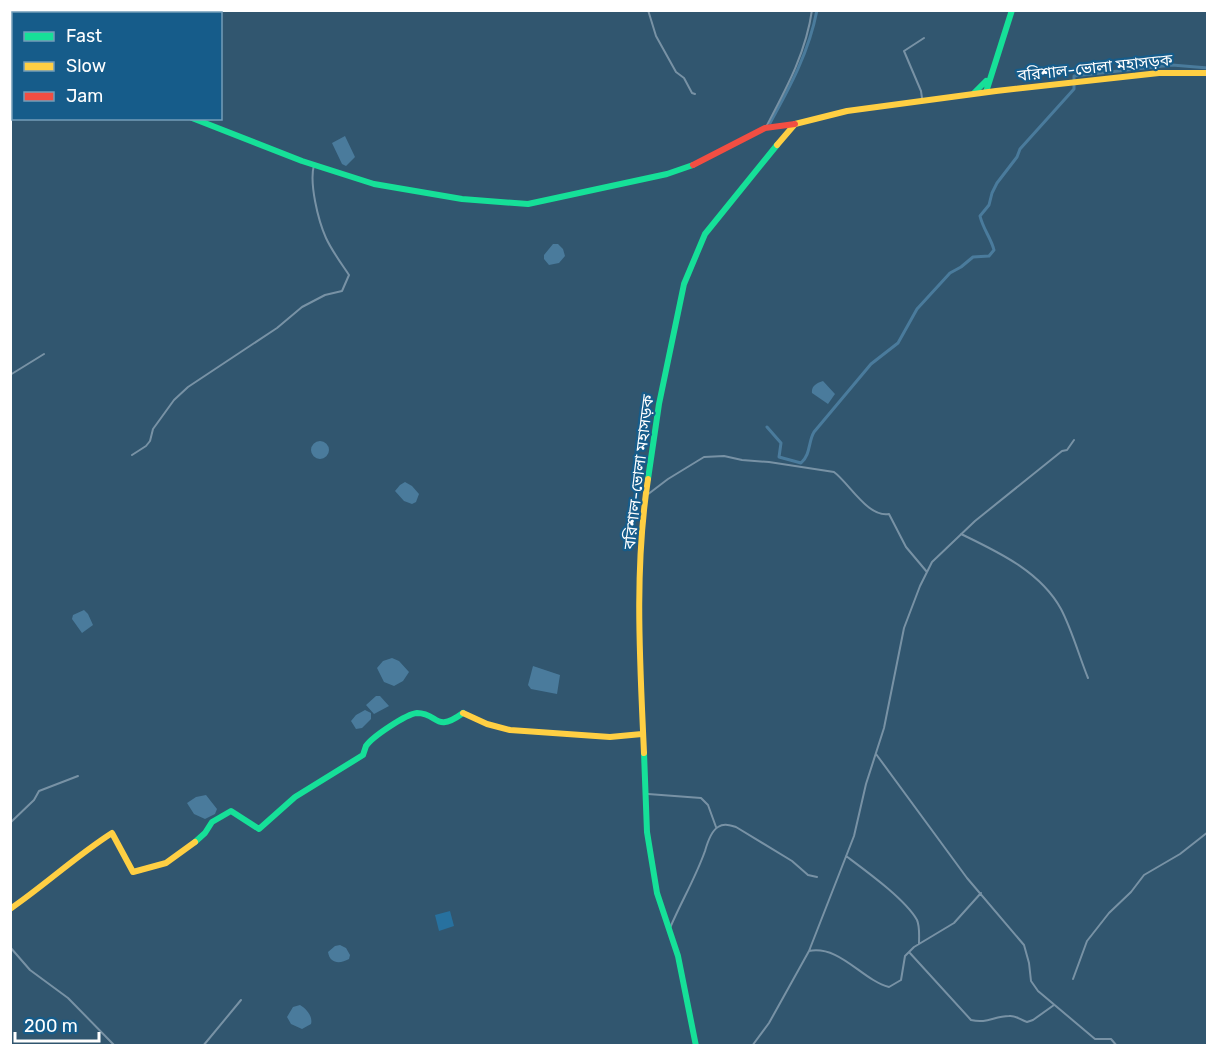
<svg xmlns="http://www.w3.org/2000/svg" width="1218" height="1056" font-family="Rubik,'Noto Sans Bengali',sans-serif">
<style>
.green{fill:#27719f}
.water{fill:#4a7b9c}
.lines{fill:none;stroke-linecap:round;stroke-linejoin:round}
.canal{stroke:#4a7b9c;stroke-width:3}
.street{stroke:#7892a5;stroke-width:2}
.fast{stroke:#16e098;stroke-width:6}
.slow{stroke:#ffcf43;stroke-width:6}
.jam{stroke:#f24e42;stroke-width:6}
.labels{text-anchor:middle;stroke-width:4.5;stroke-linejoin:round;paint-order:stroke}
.street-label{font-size:16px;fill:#fff;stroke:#165c8a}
</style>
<rect width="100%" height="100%" fill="#31566f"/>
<path class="green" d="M450,911L454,926L439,931L435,915Z"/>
<path class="water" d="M345,136L355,157L346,166L342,164L332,143Z
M553,244H558L563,249L565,256L559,263L549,265L544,259V255Z
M823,381L835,394L828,404L812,393C811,386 817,383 823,381Z
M311 450a9 9 0 1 1 18 0a9 9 0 1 1-18 0Z
M405,482L412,486L419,494L416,502L412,504L404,501L395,491L400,485Z
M84,610L88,614L93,625L82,633L72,619L73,615Z
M392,658L399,661L409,672L403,681L394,686L384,682L377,668L383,661Z
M533,666L560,675L557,694L531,689L528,685Z
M376,696H380L389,706L374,714L366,705Z
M365,710L371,713V719L362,728L356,729L351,721L356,715Z
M206,795L217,809L215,814L205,819L194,814L187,803L196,797Z
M340,945L346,948L350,955L349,959C340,964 330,964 328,952L335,946Z
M300,1005C307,1009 313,1017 311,1024L302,1029L291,1024L287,1017L293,1007Z"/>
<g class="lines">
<path class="canal" d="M770,123C790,87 809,52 817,10
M767,427L781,443L779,457L801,463C811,454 808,442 814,432L871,364L898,343L917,309L950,273L961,267L973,257L989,256L994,250C991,238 983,229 980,216L989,205L992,193L997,183L1017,157L1020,149L1074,89V76L1172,65L1208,68"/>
<path class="street" d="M648,10L656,36L676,72L684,78L692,93L695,94
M922,98L921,91L904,51L924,38
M766,127C786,89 806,53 812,10
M10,375L44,354
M132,455L146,446L150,441L153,429L174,400L188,387L277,328L302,307L325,295L342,291L349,275C341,263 332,251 326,238C318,220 309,183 314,165
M647,495L668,479L704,457L724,456L742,460L769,462L834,472C849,483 868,518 889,514L906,547L927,572
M961,534C998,552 1040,571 1061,609C1072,630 1079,656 1088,678
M876,754L967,878L1024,945L1029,963L1031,981L1038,991L1095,1039H1111L1117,1046
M648,794L701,798L708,805L716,827
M10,823L34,800L39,791L78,776
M846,856C866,871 905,899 917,920C920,927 919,936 919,944
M670,928C681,902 695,879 705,851C707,844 711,831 718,827C724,823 729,825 736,827L792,861L808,875L817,877
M10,947L30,970L68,998L115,1046
M809,951L854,836L866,784L884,728L904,628L920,586L932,562L975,521L1062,451L1067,450L1074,440
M909,952L971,1020C987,1024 994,1016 1009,1016C1016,1015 1020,1020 1027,1022L1033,1020L1054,1005
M1073,979L1087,941L1109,913L1131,892L1144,875L1180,854L1208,832
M203,1046L241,1000
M752,1046L769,1023L809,951C840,945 862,980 889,987L901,980L905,956L914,947L954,923L981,893"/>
<path class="fast" d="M10,49L14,50
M986,92L1012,10
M974,93L986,81
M192,118L302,161L374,184L462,199L528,204L667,174L693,165
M648,479L659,404L684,284L705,234L777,145
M644,753L647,832L657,893L678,956L696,1046
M195,842L205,833L212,822L231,811L259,829L295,797L363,755C364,752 365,749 366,746C372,737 406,714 417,713C439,713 434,734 463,713"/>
<path class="slow" d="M777,145L795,124L847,111L996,91L1159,73H1208
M463,713L487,724L510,730L610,737L642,734
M644,753C640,662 634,570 648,479
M10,909C45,885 76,856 112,833L133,872L166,863L195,842"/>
<path class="jam" d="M693,165L765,128L795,124"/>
</g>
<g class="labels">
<g class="street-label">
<text transform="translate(1095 67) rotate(-6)" y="6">বরিশাল-ভোলা মহাসড়ক</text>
<text transform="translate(638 472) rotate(-83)" y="6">বরিশাল-ভোলা মহাসড়ক</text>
</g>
</g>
<rect width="1218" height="1056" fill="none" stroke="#ffffff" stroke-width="24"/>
<rect x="12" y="12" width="210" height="108" fill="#165c8a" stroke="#739db9" stroke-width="1.5"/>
<rect x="24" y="32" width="30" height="9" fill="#16e098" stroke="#739db9" stroke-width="1.5"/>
<text x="66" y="42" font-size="18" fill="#ffffff">Fast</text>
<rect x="24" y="62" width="30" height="9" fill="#ffcf43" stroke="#739db9" stroke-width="1.5"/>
<text x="66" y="72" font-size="18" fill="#ffffff">Slow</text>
<rect x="24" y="92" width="30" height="9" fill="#f24e42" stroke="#739db9" stroke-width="1.5"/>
<text x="66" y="102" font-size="18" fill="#ffffff">Jam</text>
<path d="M15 1032v9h84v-9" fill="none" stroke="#ffffff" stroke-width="3"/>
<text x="24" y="1032" font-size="18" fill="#ffffff" stroke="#165c8a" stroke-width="4.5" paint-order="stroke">200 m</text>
</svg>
